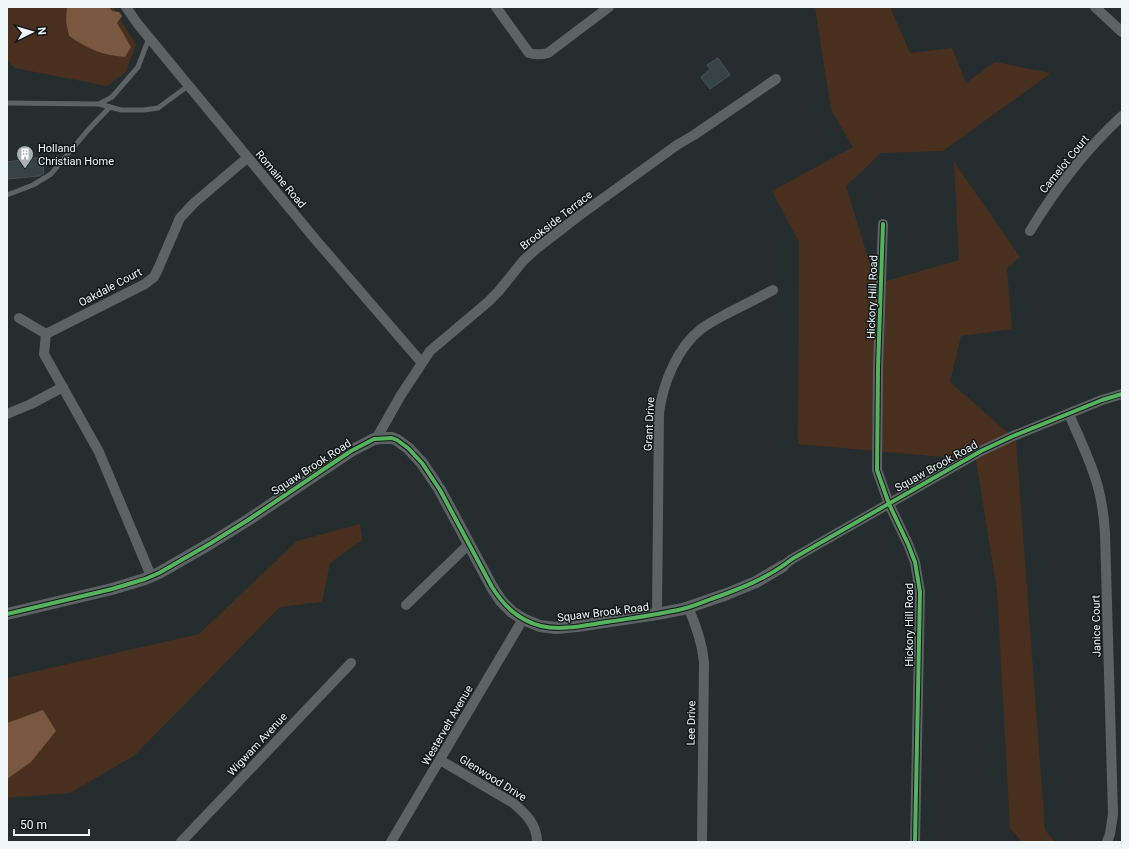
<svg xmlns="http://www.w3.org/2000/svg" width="1129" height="849" font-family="Roboto,sans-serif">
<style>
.green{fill:#49301e}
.water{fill:#795741}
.building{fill:#354345;stroke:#4b5152}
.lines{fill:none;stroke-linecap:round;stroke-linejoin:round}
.service{stroke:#5d6364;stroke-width:5}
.minor{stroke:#5d6364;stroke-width:10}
.tertiary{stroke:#5d6364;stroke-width:12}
.cycleway-casing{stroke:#111718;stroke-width:6}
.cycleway{stroke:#56b35d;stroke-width:4}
.labels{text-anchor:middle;stroke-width:3;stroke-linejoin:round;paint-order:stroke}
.poi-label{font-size:11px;fill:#eff7f8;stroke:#111718;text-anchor:start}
.street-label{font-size:11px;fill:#eff7f8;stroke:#111718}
</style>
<rect width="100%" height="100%" fill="#262d2e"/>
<path class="green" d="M7,7H113L136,45L126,71H127L107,86L15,68L7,60Z
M815,7H890L910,53L952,48L966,83L995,62L1051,73L943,151L881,153L846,186L876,284L959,260L954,162L1020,257L1007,268L1012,329L961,336L950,382L1016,440L1045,830L1055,842H1022L1010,828L997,590L976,460L798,444L799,242L772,191L853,147L831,110Z
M360,524L362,540L330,563L322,602L280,607L135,755L70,793L7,798V678L199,634L297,541Z"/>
<path class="water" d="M67,7H109L112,11L119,12L122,16L117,23L131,47L125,57C102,55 88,49 69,36L66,22Z
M43,710L56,731L31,762L7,779V723Z"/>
<path class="building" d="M718,58L730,75L710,89L701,77L710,69L707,65Z
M42,157L44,173L39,176L7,179V162Z"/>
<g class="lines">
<path class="service" d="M7,103L99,104L112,97L138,67L149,38
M99,104L121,110H144L158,108L188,86
M7,195L33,185L51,174L88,130L110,107"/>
<path class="minor" d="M126,7L137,23L315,239L422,363
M496,7L529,53C536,55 541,55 548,53L609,7
M1095,7L1122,32
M883,224L878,368L877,470L889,504L908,544L915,562L920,592L915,842
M1030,231C1056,188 1085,150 1122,116
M19,318L46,334L44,354L99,452L151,576
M46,334L145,284L154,277L158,269L180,218L194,203L247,158
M7,414L31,404L63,387
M1069,414C1079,438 1091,461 1098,487C1102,502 1104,517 1105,533L1113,814L1110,834L1107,842
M376,439L401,395L430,351L488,302L498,292L523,261L536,249L580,215L677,145L694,135L776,79
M783,566L792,559L981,451L1013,436L1102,400L1122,394
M406,605L469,544
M688,607C696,625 702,642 704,662L702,842
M657,614L659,413C663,383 677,348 701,329C710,322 721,317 732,311C746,304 760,297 773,290
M440,760L513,803C525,813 537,824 537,842
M181,842L351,663
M391,842L523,619"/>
<path class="tertiary" d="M7,614L112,589L145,579L159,573L211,543L248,520L351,451L374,439L380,438H392L397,440L408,448L422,463L440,490L492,587L501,601L512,612L525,620L540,626L556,628L577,626L657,614L683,609L727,594L756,582L783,566"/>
<g class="cycleway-casing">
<path id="cycleway" d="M883,224L878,368L877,470L889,504L908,544L915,562L920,592L915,842
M7,614L112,589L145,579L159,573L211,543L248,520L351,451L374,439L392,438L397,440L408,448L422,463L440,490L492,587C504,606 518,620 541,626C562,631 586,625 607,622C632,618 657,615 682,609C692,607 701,603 711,599C740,589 768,578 792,559L981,451L1013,436L1102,400L1122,394"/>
</g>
<use href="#cycleway" class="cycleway"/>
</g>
<defs>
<g id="building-pin" transform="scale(0.9)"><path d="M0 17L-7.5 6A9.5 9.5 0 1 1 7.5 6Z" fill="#a9b0b1" stroke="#111718"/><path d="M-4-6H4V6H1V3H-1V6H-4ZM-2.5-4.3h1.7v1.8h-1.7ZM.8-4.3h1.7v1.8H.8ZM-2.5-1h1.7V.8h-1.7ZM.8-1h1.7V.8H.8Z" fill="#fff"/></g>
</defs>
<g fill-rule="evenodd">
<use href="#building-pin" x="25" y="154"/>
</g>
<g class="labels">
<g class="poi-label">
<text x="38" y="152">Holland<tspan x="38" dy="13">Christian Home</tspan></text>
</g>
<g class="street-label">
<text transform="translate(1064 164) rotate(-51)" y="4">Camelot Court</text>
<text transform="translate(281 179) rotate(50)" y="4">Romaine Road</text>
<text transform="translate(556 220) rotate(-38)" y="4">Brookside Terrace</text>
<text transform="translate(110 287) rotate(-28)" y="4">Oakdale Court</text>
<text transform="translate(872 297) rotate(-88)" y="4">Hickory Hill Road</text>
<text transform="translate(649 424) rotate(-87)" y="4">Grant Drive</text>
<text transform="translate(936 466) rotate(-29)" y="4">Squaw Brook Road</text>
<text transform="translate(311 467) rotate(-33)" y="4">Squaw Brook Road</text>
<text transform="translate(603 612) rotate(-7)" y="4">Squaw Brook Road</text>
<text transform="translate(909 625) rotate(-90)" y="4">Hickory Hill Road</text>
<text transform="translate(1096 626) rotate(-91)" y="4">Janice Court</text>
<text transform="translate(691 723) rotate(-89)" y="4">Lee Drive</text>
<text transform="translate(447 725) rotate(-60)" y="4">Westervelt Avenue</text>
<text transform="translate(257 744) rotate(-47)" y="4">Wigwam Avenue</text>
<text transform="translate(493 778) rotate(32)" y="4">Glenwood Drive</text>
</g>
</g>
<rect width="1129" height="849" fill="none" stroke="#eff7f8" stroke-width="16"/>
<g transform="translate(32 32) rotate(85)" stroke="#111718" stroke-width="3" paint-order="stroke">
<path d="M0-3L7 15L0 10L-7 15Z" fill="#eff7f8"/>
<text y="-6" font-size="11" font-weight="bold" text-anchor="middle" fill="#eff7f8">N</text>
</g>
<path d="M14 829v6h75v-6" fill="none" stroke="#eff7f8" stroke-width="2"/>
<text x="20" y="829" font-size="12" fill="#eff7f8" stroke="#111718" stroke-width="3" paint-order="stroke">50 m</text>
</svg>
